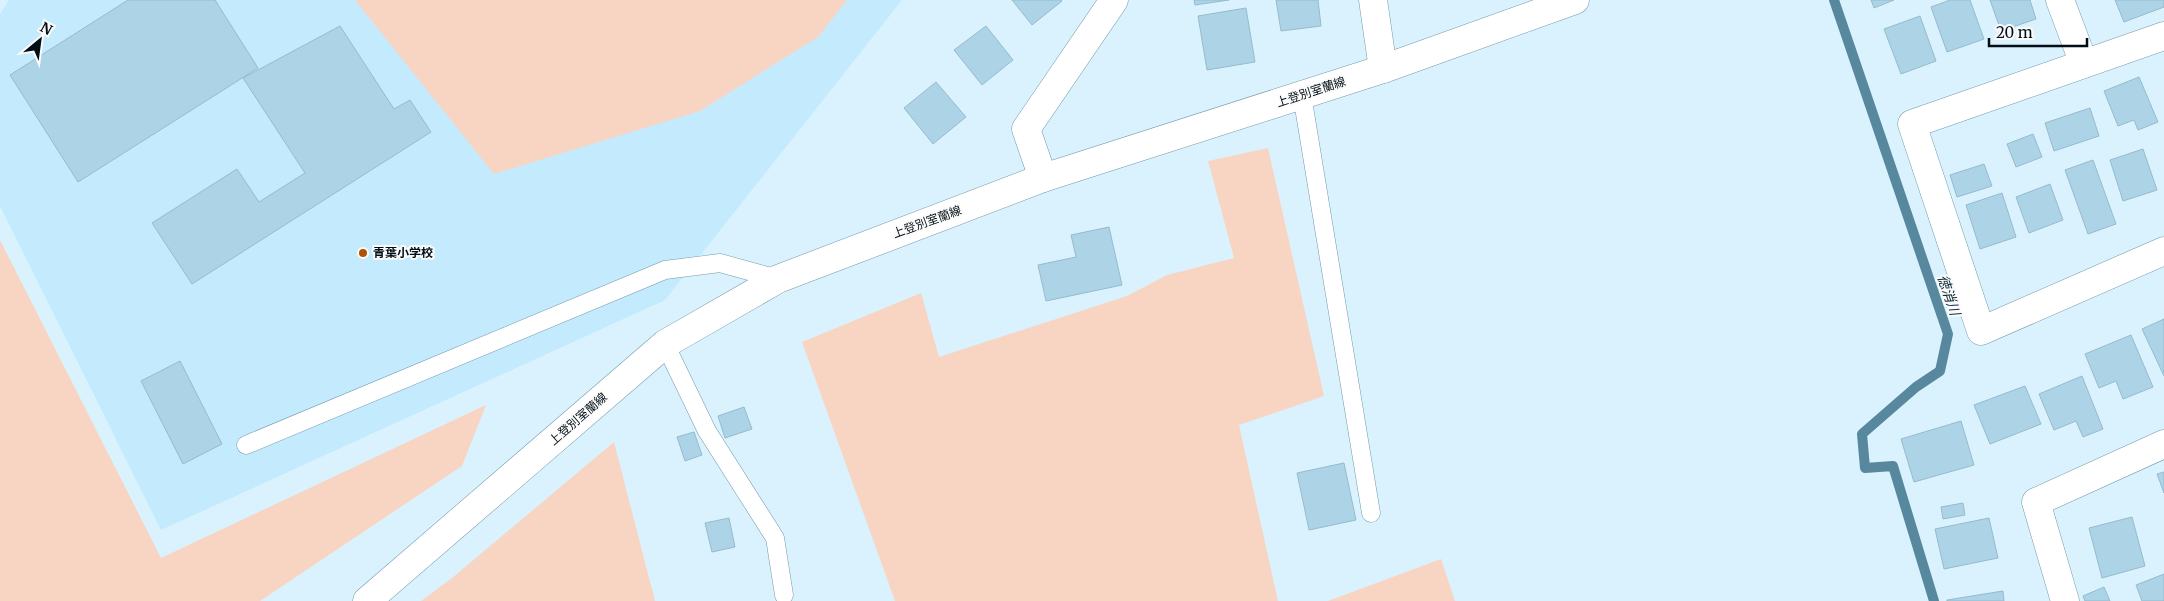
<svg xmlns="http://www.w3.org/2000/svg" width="2164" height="601" font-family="Merriweather,'Noto Sans JP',serif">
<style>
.built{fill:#c4eafd}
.green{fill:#f8d5c3}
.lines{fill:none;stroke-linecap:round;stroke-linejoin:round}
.stream{stroke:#57889e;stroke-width:10}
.building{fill:#acd4e6;stroke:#95bbcd}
.lane-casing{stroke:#7398aa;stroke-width:19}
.street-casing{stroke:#7398aa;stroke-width:29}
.secondary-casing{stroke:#7398aa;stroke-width:29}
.lane{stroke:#fff;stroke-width:18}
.street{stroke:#fff;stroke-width:28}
.secondary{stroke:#fff;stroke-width:28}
.poi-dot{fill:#b05104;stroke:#fbfbfb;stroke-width:2}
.labels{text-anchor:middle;stroke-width:4;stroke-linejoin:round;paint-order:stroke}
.street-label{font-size:12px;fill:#020e15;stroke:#fbfbfb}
.poi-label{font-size:12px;font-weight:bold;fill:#020e15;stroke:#fbfbfb;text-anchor:start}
.water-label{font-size:14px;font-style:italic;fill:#0f2e3b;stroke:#fbfbfb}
</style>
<rect width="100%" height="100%" fill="#daf2fd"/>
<path class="built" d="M9,0H902L665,300L161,530L0,206V14Z"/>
<path class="green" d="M355,0H847L818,37L700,111L494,174Z
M1268,148L1324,396L1239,425L1278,601H895L802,342L921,293L939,357L1127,296L1167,275L1234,258L1208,161Z
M0,240L161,558L486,405L462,466L260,601H0Z
M614,442L655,601H421L452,578Z
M1441,559L1455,601H1328Z"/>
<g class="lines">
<path class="stream" d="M1834,0L1948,334L1940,371L1916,387L1862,434L1865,468L1893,466L1934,601"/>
</g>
<path class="building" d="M128,0H215L258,68L78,182L10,75Z
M1012,0H1061L1062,1L1032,25Z
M1194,0H1229L1195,5Z
M1276,0H1318L1321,26L1281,31Z
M1871,0H1894L1874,8Z
M1950,0H1970L1984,39L1947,52L1931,7Z
M1990,0H2030L2036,19L2001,31Z
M2115,0H2164V7L2124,22Z
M1246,8L1255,62L1207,70L1198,16Z
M1920,16L1936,61L1901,74L1884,29Z
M340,26L394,109L410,100L431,132L192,284L152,223L237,169L259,202L305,173L243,78Z
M986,26L1013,60L982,85L954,50Z
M2139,77L2158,122L2138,130L2134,120L2118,126L2104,91Z
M936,82L966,117L933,144L904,108Z
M2090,108L2099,136L2054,151L2045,123Z
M2033,134L2042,157L2016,167L2007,144Z
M2143,149L2157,190L2123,201L2110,160Z
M2093,160L2116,224L2088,234L2065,170Z
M1984,164L1992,186L1957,197L1950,175Z
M2050,184L2063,220L2029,233L2016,197Z
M2002,193L2016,237L1980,249L1966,205Z
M1109,227L1122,285L1046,301L1038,265L1076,257L1071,235Z
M2164,319V376L2142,329Z
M2131,335L2153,387L2123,399L2116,381L2099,388L2085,354Z
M180,361L222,444L183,464L141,381Z
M2082,376L2103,429L2083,437L2076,421L2054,430L2039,394Z
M2025,386L2041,424L1990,444L1974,405Z
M744,407L752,429L725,438L718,416Z
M1961,421L1974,465L1914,482L1901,439Z
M694,432L702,455L685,461L677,437Z
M1344,463L1356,520L1309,530L1297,473Z
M2164,472V493L2157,474Z
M1963,503L1965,515L1943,519L1941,507Z
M2132,517L2145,566L2102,578L2089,528Z
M729,518L735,547L712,552L705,523Z
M1989,518L1998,558L1944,569L1935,529Z
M2164,574V601H2142L2136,585Z
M2104,587L2110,601H2085L2083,596Z
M2003,591L2004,601H1947V600Z"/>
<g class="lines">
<g class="lane-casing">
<path id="lane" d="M1302,95L1371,513
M665,344L707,431L775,538L784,595
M246,445L665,270L720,263L778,279"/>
</g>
<g class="street-casing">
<path id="street" d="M1373,0L1383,69
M2060,0L2084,64
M2164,36L1912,124L1981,331L2164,251
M1043,178L1026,129L1114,0
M2065,601L2036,502L2164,444"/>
</g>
<g class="secondary-casing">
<path id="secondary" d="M367,601L665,344L778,279L1043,178L1383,69L1575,0"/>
</g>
<use href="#lane" class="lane"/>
<use href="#street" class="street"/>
<use href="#secondary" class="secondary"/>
</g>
<circle class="poi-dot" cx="363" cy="253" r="5"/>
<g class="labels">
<g class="street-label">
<text transform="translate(1311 92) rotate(-18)" y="4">上登別室蘭線</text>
<text transform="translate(927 222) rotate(-20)" y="4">上登別室蘭線</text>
<text transform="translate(578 419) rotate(-41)" y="4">上登別室蘭線</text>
</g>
<g class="poi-label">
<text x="373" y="257">青葉小学校</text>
</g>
<g class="water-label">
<text transform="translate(1949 295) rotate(71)" y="5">徳消川</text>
</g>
</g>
<g transform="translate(40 40) rotate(29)" stroke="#fbfbfb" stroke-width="4" paint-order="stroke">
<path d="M0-4L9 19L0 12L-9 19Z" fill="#020e15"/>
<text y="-8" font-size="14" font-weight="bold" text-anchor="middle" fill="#020e15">N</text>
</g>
<path d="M1989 38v8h98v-8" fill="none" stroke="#020e15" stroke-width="2.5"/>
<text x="1996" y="38" font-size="15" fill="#020e15" stroke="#fbfbfb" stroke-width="4" paint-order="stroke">20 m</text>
</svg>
